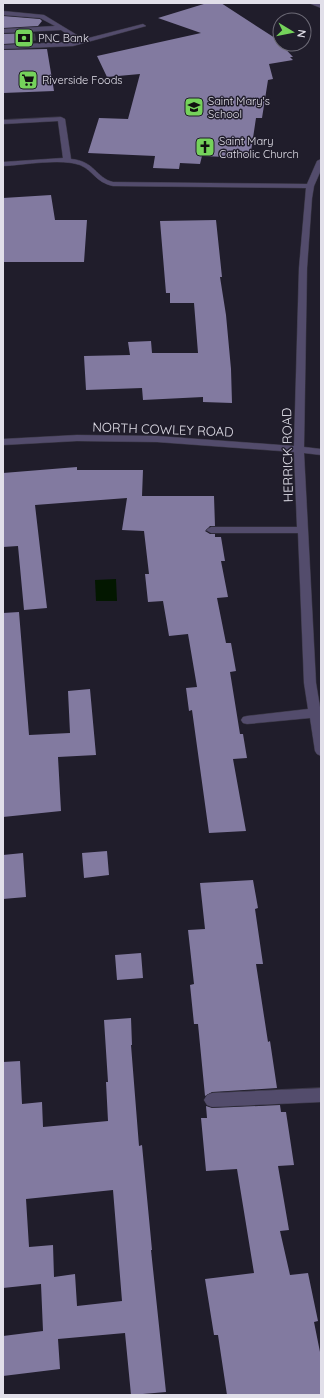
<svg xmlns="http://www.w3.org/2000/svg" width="324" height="1398" font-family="Quicksand,sans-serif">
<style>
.water{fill:#031700}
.building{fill:#827aa0;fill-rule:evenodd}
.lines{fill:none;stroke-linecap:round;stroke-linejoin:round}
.minor-tunnel{stroke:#3d3a48;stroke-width:8;stroke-dasharray:8 3.5;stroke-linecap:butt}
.minor-casing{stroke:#3b3846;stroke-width:1}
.minor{fill:#534c6c;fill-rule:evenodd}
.labels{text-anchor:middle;stroke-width:3;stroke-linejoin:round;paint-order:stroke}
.far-poi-label{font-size:11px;fill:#e1dfe9;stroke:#201d2b;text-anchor:start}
.street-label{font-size:13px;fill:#e1dfe9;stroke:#201d2b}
</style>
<rect width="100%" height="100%" fill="#201d2b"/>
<path class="water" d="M116,579L117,601H96L95,580Z"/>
<path class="building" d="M207,3H221L275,38L293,57H290L293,60L269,64L273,79L268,80L262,118H256L250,158L202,156L200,164L180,163L179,169L153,168L155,156L88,153L99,118L128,119L140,74L107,77L97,56L201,33L158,18Z
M3,16L40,19L42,21L38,26L3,28Z
M30,33L21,43L3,44V34Z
M47,49L54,91L3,93V50Z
M51,195L55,220H87L84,262H3V198Z
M216,220L222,277H220L226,315L231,369L232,403L203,402V397L143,400L142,388L86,390L84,356L130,355L128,342L151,341L152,353H198L194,303H170V293H166L160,221Z
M77,467V470H143L142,496H214L215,526H210L205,531L210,534H215V537H221L225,561H221L228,597L217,598L226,643H231L236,671L230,672L240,734H243L247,758L233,759L246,831L209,833L192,710L189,711L186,688L197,687L188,634L169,636L163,601L148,602L145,574H149L144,531L122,530L127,498L35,505L47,608L24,610L18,546L3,547V473Z
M19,612L29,735L70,733L68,691L90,689L96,755L58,757L61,811L3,817V613Z
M107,851L109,875L84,878L82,853Z
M23,853L26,897L3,899V855Z
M253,880L258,908L255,909L263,964H256L268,1042L270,1041L277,1088L212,1092L205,1096L198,1024H194L190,985L194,984L188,930L205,929L200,883Z
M141,953L143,978L117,980L115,955Z
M131,1018L132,1045H131L139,1146L142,1145L152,1250H151L166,1392L131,1395L125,1333L58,1339L60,1369L3,1376V1336L43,1331L41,1284L3,1288V1062L20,1061L22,1104L42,1102L43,1127L108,1121L106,1082H108L104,1020ZM113,1190L122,1301L77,1306L75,1274L54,1277L53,1245L29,1247L26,1199Z
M280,1105L281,1112H286L294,1165L278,1166L289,1230L280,1231L290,1275L308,1273L318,1321L314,1322L321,1357V1395H227L218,1335H214L205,1279L254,1273L237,1169L206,1171L201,1118H207L206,1106L212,1108Z"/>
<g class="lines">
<path class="minor-tunnel" d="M31,34L32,41"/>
<g class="minor-casing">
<path id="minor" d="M310,3L321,4V8L311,4Z
M3,11L44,15L77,35V41L143,24L146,26L73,46L3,49V45L70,42L71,37L61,30L3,33V29L55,26L40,18L3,15Z
M61,117L65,119L71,159C95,161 96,178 113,182L307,184L317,161L321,159V170L314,186L312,198L307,268L304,447L321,449V455L304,453L316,683L321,713V756L317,754L315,751L310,718L247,724L243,723L241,720L243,717L247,716L308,709L304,683L298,533H211L206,530L211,527H297L294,452L157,442L77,441L3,445V439L77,435L157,436L294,446L299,268L306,188L113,186C95,182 94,171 80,165C62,158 23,165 3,166V162L63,158L58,121L3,124V120Z
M321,1088V1102L212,1107L207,1105L204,1100L207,1095L212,1093Z"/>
</g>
<use href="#minor" class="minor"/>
</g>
<defs>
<g id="bank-square" transform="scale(1)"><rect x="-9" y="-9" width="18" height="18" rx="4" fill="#75d25b" stroke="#201d2b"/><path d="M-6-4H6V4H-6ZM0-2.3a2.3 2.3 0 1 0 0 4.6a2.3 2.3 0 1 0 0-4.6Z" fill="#111"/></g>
<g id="supermarket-square" transform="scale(1)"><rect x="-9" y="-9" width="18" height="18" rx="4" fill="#75d25b" stroke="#201d2b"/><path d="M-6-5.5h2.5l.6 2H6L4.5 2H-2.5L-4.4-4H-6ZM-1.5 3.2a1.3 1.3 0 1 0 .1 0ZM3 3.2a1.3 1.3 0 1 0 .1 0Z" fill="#111"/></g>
<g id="school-square" transform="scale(1)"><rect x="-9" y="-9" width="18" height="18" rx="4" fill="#75d25b" stroke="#201d2b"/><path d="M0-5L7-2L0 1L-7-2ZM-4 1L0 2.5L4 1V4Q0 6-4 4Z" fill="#111"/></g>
<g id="church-square" transform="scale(1)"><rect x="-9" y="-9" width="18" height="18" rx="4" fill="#75d25b" stroke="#201d2b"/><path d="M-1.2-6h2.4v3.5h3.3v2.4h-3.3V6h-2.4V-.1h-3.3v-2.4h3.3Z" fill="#111"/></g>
</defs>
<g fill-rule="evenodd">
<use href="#bank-square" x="24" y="38"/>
<use href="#supermarket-square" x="28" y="80"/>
<use href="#school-square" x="194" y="107"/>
<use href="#church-square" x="205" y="147"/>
</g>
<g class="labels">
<g class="far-poi-label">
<text x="38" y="42">PNC Bank</text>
<text x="42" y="84">Riverside Foods</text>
<text x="208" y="105">Saint Mary's<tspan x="208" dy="13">School</tspan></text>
<text x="219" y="145">Saint Mary<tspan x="219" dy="13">Catholic Church</tspan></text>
</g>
<g class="street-label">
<text transform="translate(163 429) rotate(2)" y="5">NORTH COWLEY ROAD</text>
<text transform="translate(287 455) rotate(-91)" y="5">HERRICK ROAD</text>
</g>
</g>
<rect width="324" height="1398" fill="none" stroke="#e1dfe9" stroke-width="8"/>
<g transform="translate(292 32) rotate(100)"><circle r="19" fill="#201d2b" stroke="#6d6b77"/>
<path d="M0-3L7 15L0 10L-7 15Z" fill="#75d25b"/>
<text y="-6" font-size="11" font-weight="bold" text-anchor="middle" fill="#e1dfe9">N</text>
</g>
</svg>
